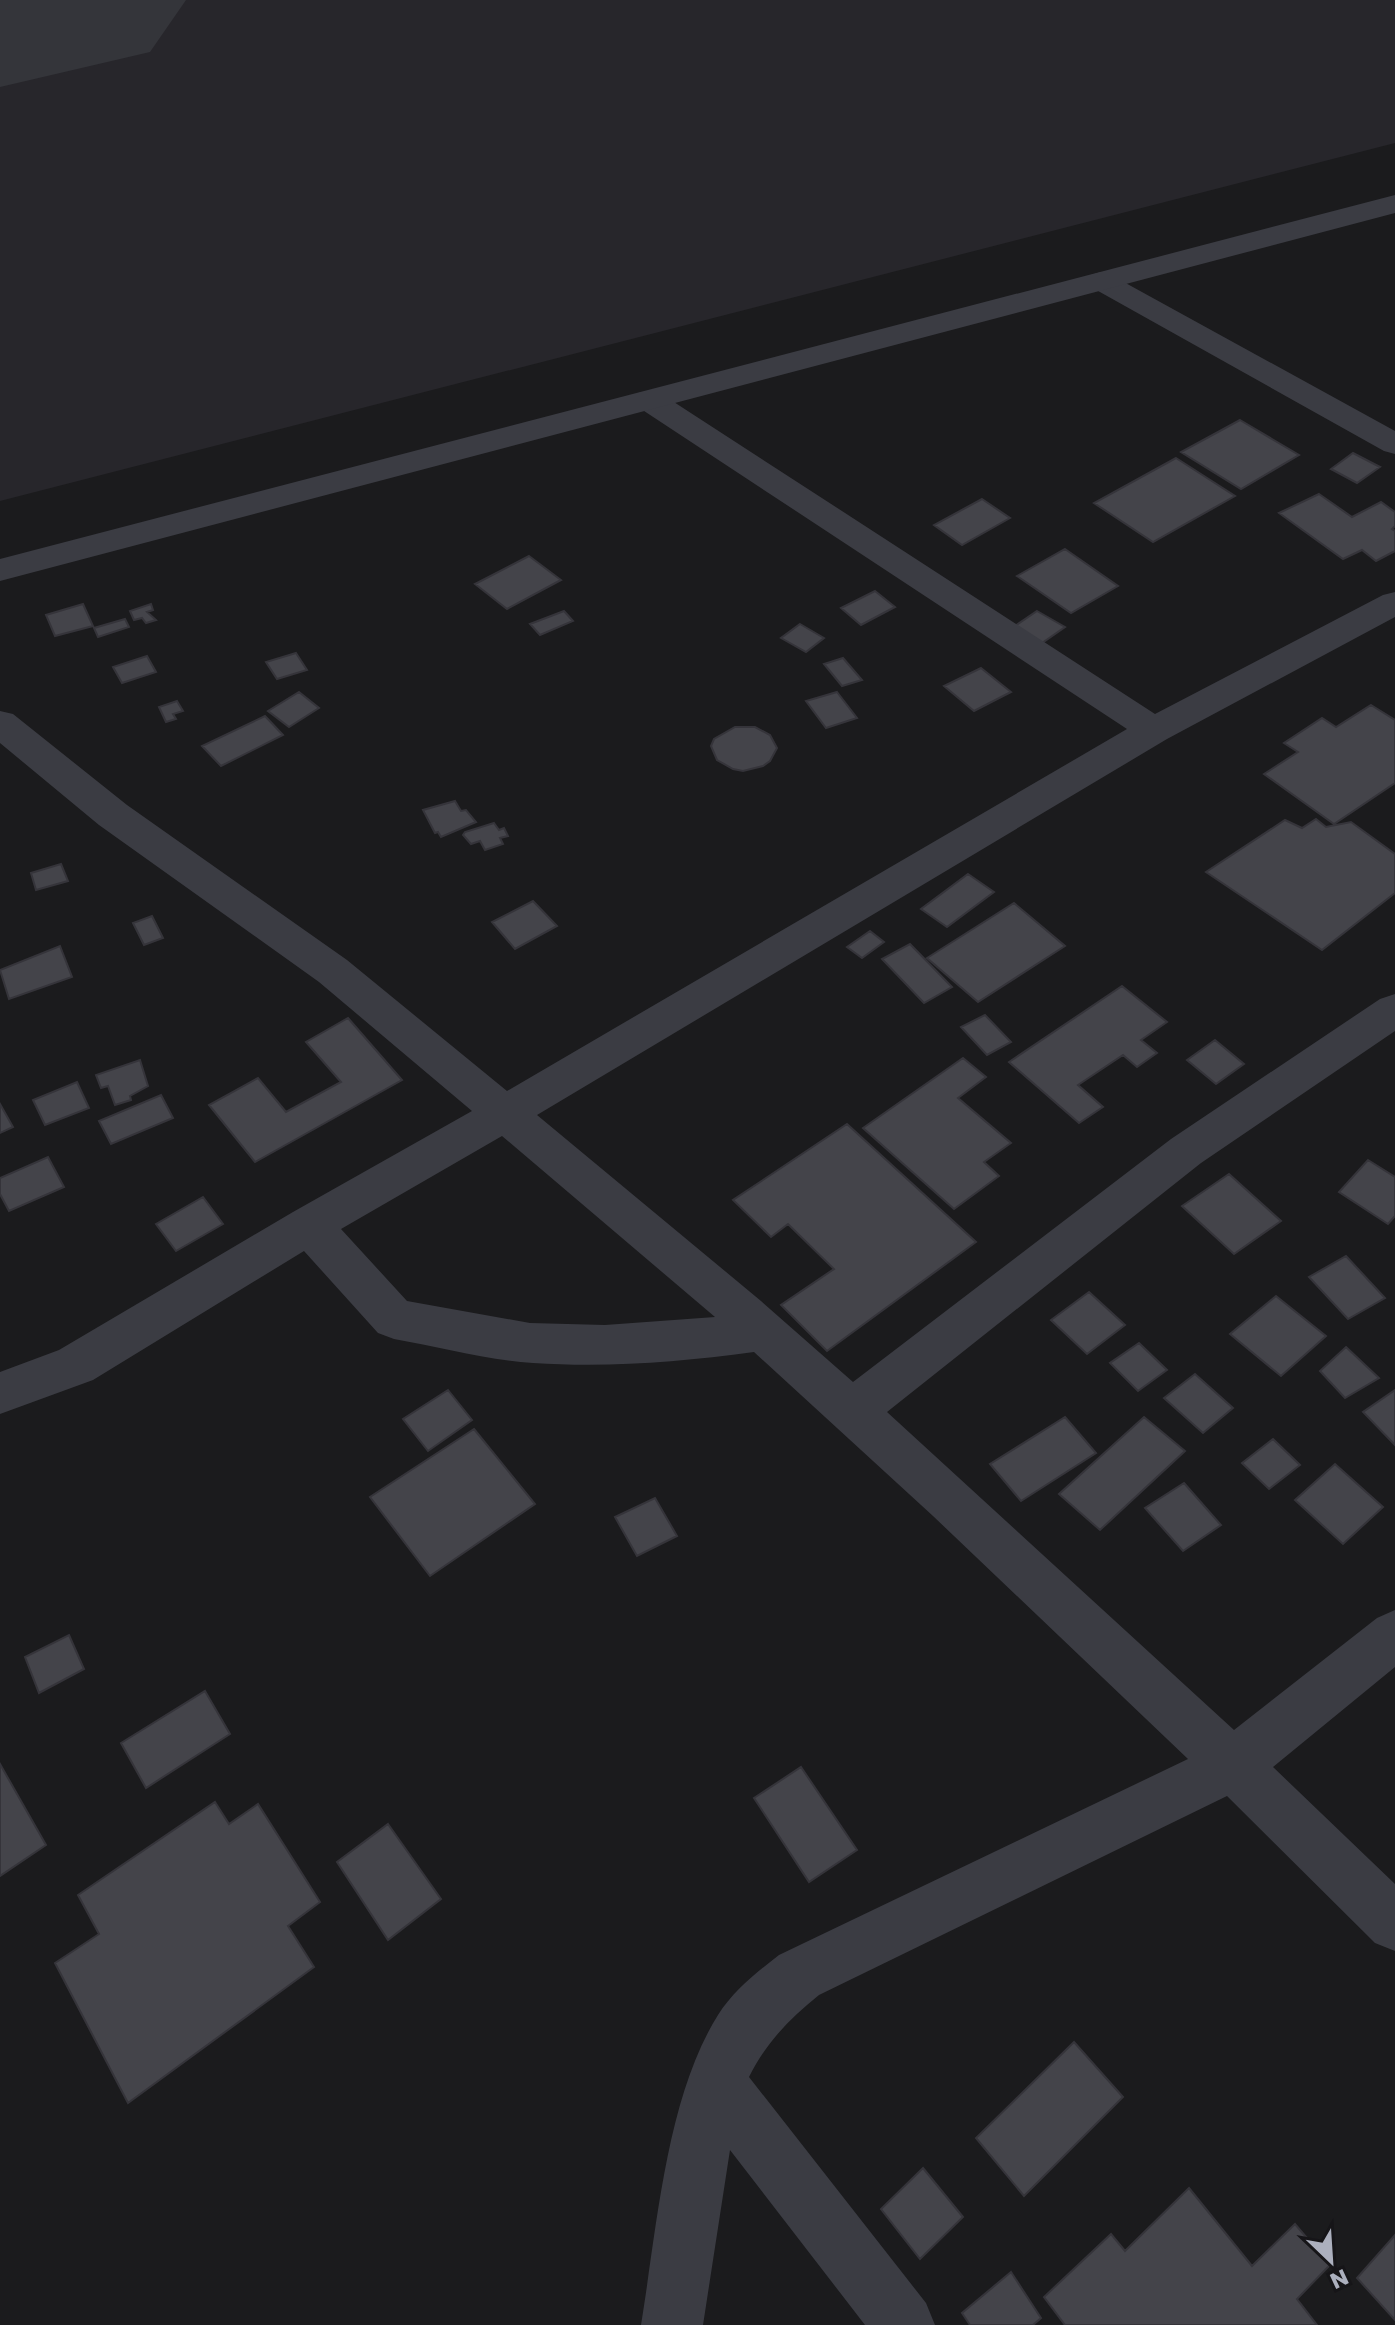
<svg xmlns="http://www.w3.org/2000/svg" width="1395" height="2325" font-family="Poppins,sans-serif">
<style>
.built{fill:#27262b}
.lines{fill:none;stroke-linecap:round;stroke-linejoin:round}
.runway{fill:#34353a;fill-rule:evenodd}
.building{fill:#44444a;stroke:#35343a;stroke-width:2}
.minor{fill:#3b3c43;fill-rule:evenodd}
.tertiary{fill:#3b3c43;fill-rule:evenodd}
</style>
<rect width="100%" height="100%" fill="#1b1b1d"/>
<path class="built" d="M0,0H1395V143L0,501Z"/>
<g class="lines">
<path class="runway" d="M0,0H186L150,52L0,87Z"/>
</g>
<path class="building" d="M1240,420L1299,455L1241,489L1181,452Z
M1353,453L1380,467L1357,483L1331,469Z
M1176,458L1235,496L1153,542L1094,503Z
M1319,494L1352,517L1381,502L1395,512V526L1392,529L1395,531V551L1376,561L1362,550L1343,559L1279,513Z
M982,499L1010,518L962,545L934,525Z
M1065,549L1118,586L1071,613L1017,576Z
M529,556L561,580L507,609L475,584Z
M875,591L895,607L861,625L841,608Z
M83,604L93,626L55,636L46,615Z
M151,604L153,610L147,612L156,620L146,623L142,618L134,620L130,611Z
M564,611L573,621L540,635L530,624Z
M1037,611L1065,627L1042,643L1015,626Z
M125,619L129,627L98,637L94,628Z
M800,624L824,638L806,652L781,638Z
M296,653L307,670L277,679L266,662Z
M147,656L156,672L122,683L113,667Z
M843,658L862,680L842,686L824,664Z
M981,668L1011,692L974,711L944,686Z
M299,692L319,708L289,727L268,711Z
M837,692L857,718L826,728L806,701Z
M177,701L183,711L173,714L176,719L166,722L159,707Z
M1371,705L1395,720V783L1334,824L1264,774L1298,752L1284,743L1322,718L1336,727Z
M265,716L283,735L221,766L202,746Z
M735,727H755L770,735L777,748L770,761L763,766L743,771L733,769L717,760L711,746L714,739Z
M455,801L461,811L466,810L476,822L441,837L438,832L435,833L423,810Z
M1316,819L1326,827L1351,822L1395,854V893L1322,950L1206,872L1285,820L1302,828Z
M494,823L499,830L504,828L508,836L500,838L503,844L485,850L480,841L471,844L463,835L465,832Z
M61,864L68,881L36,890L31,873Z
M968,874L994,892L947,927L921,909Z
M533,901L557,926L515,949L492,922Z
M1014,903L1065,946L978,1002L927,958Z
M152,916L163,938L144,945L133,923Z
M870,931L884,942L862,958L847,947Z
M910,944L952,987L924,1003L882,959Z
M60,946L72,977L9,999L0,970Z
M1122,986L1167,1022L1141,1040L1157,1053L1137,1067L1123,1055L1078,1085L1103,1107L1079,1123L1009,1062Z
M985,1015L1011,1042L987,1055L961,1027Z
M348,1018L402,1080L255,1162L209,1105L258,1078L286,1112L341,1082L306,1042Z
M1215,1040L1244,1064L1216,1084L1187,1060Z
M963,1058L986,1077L958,1098L1011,1143L984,1162L999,1176L954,1209L863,1128Z
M140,1060L148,1086L130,1096L131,1100L115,1105L108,1086L101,1088L96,1075Z
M77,1082L89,1108L45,1125L33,1100Z
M161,1095L173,1118L111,1144L99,1121Z
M0,1104L13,1127L0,1133Z
M847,1124L976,1242L827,1351L781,1305L834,1269L788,1224L771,1237L733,1200Z
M48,1157L64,1187L9,1211L0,1194V1178Z
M1368,1160L1395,1177V1216L1388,1224L1339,1192Z
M1229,1174L1281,1221L1234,1254L1182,1206Z
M203,1197L223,1224L176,1251L156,1224Z
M1346,1256L1385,1298L1348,1319L1309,1277Z
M1089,1292L1125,1325L1087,1354L1051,1320Z
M1276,1296L1326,1336L1281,1376L1230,1334Z
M1139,1343L1167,1370L1138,1391L1110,1363Z
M1346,1347L1379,1378L1345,1398L1320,1371Z
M1195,1374L1233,1408L1203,1433L1164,1398Z
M448,1390L472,1420L428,1451L403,1419Z
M1395,1390V1445L1363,1412Z
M1065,1417L1096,1453L1021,1501L990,1464Z
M1144,1417L1185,1451L1100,1530L1059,1494Z
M474,1429L535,1504L430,1576L370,1497Z
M1273,1439L1300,1465L1269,1489L1242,1463Z
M1335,1464L1383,1507L1343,1544L1295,1500Z
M1184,1483L1221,1525L1183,1551L1145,1508Z
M655,1498L677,1536L637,1556L615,1517Z
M69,1635L84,1669L39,1693L25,1657Z
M205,1691L230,1734L146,1788L121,1743Z
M0,1764L46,1845L0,1876Z
M801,1767L857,1850L809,1882L754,1798Z
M215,1802L229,1824L258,1804L320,1902L288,1926L314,1967L128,2103L55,1963L99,1934L78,1895Z
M388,1824L441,1899L388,1940L337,1862Z
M1074,2042L1123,2097L1024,2196L976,2138Z
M923,2168L963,2217L920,2259L881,2209Z
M1189,2188L1252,2266L1295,2224L1330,2265L1297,2299L1317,2325H1065L1044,2297L1111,2234L1125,2251Z
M1395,2235V2320L1357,2278Z
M1011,2272L1041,2318L1033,2325H970L962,2313Z"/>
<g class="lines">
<path class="minor" d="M1101,272L1111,275L1395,431V454L1384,451L1091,287L1086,281L1091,275Z
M649,391L660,393L1155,714L1383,595L1395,592V617L1167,739L537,1115L761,1301L853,1382L1171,1139L1380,999L1395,994V1031L1201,1163L887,1412L1234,1730L1377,1618L1395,1610V1667L1273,1767L1395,1884V1951L1375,1943L1227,1796L819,1995C789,2019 766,2043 749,2077L926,2303L935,2325H865L730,2150L703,2325H641C657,2228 666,2098 718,2015C734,1990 756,1973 779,1955L1188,1759L933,1516L754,1352C680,1362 608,1368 533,1363C487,1360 440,1347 394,1339L378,1333L304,1251L93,1380L0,1414V1372L59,1350L293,1212L472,1111L319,982L99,825L0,743V711L13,714L127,805L347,960L507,1091L1127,729L638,407L633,400L638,393ZM502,1136L715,1317L605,1325L530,1323L407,1301L341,1229Z"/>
<path class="tertiary" d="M1395,195V213L0,581V559Z"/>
</g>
<g transform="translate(1331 2261) rotate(155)" stroke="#161518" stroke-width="6" paint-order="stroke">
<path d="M0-6L14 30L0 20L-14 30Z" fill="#acb0be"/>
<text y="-12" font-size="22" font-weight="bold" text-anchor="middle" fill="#acb0be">N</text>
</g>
</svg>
